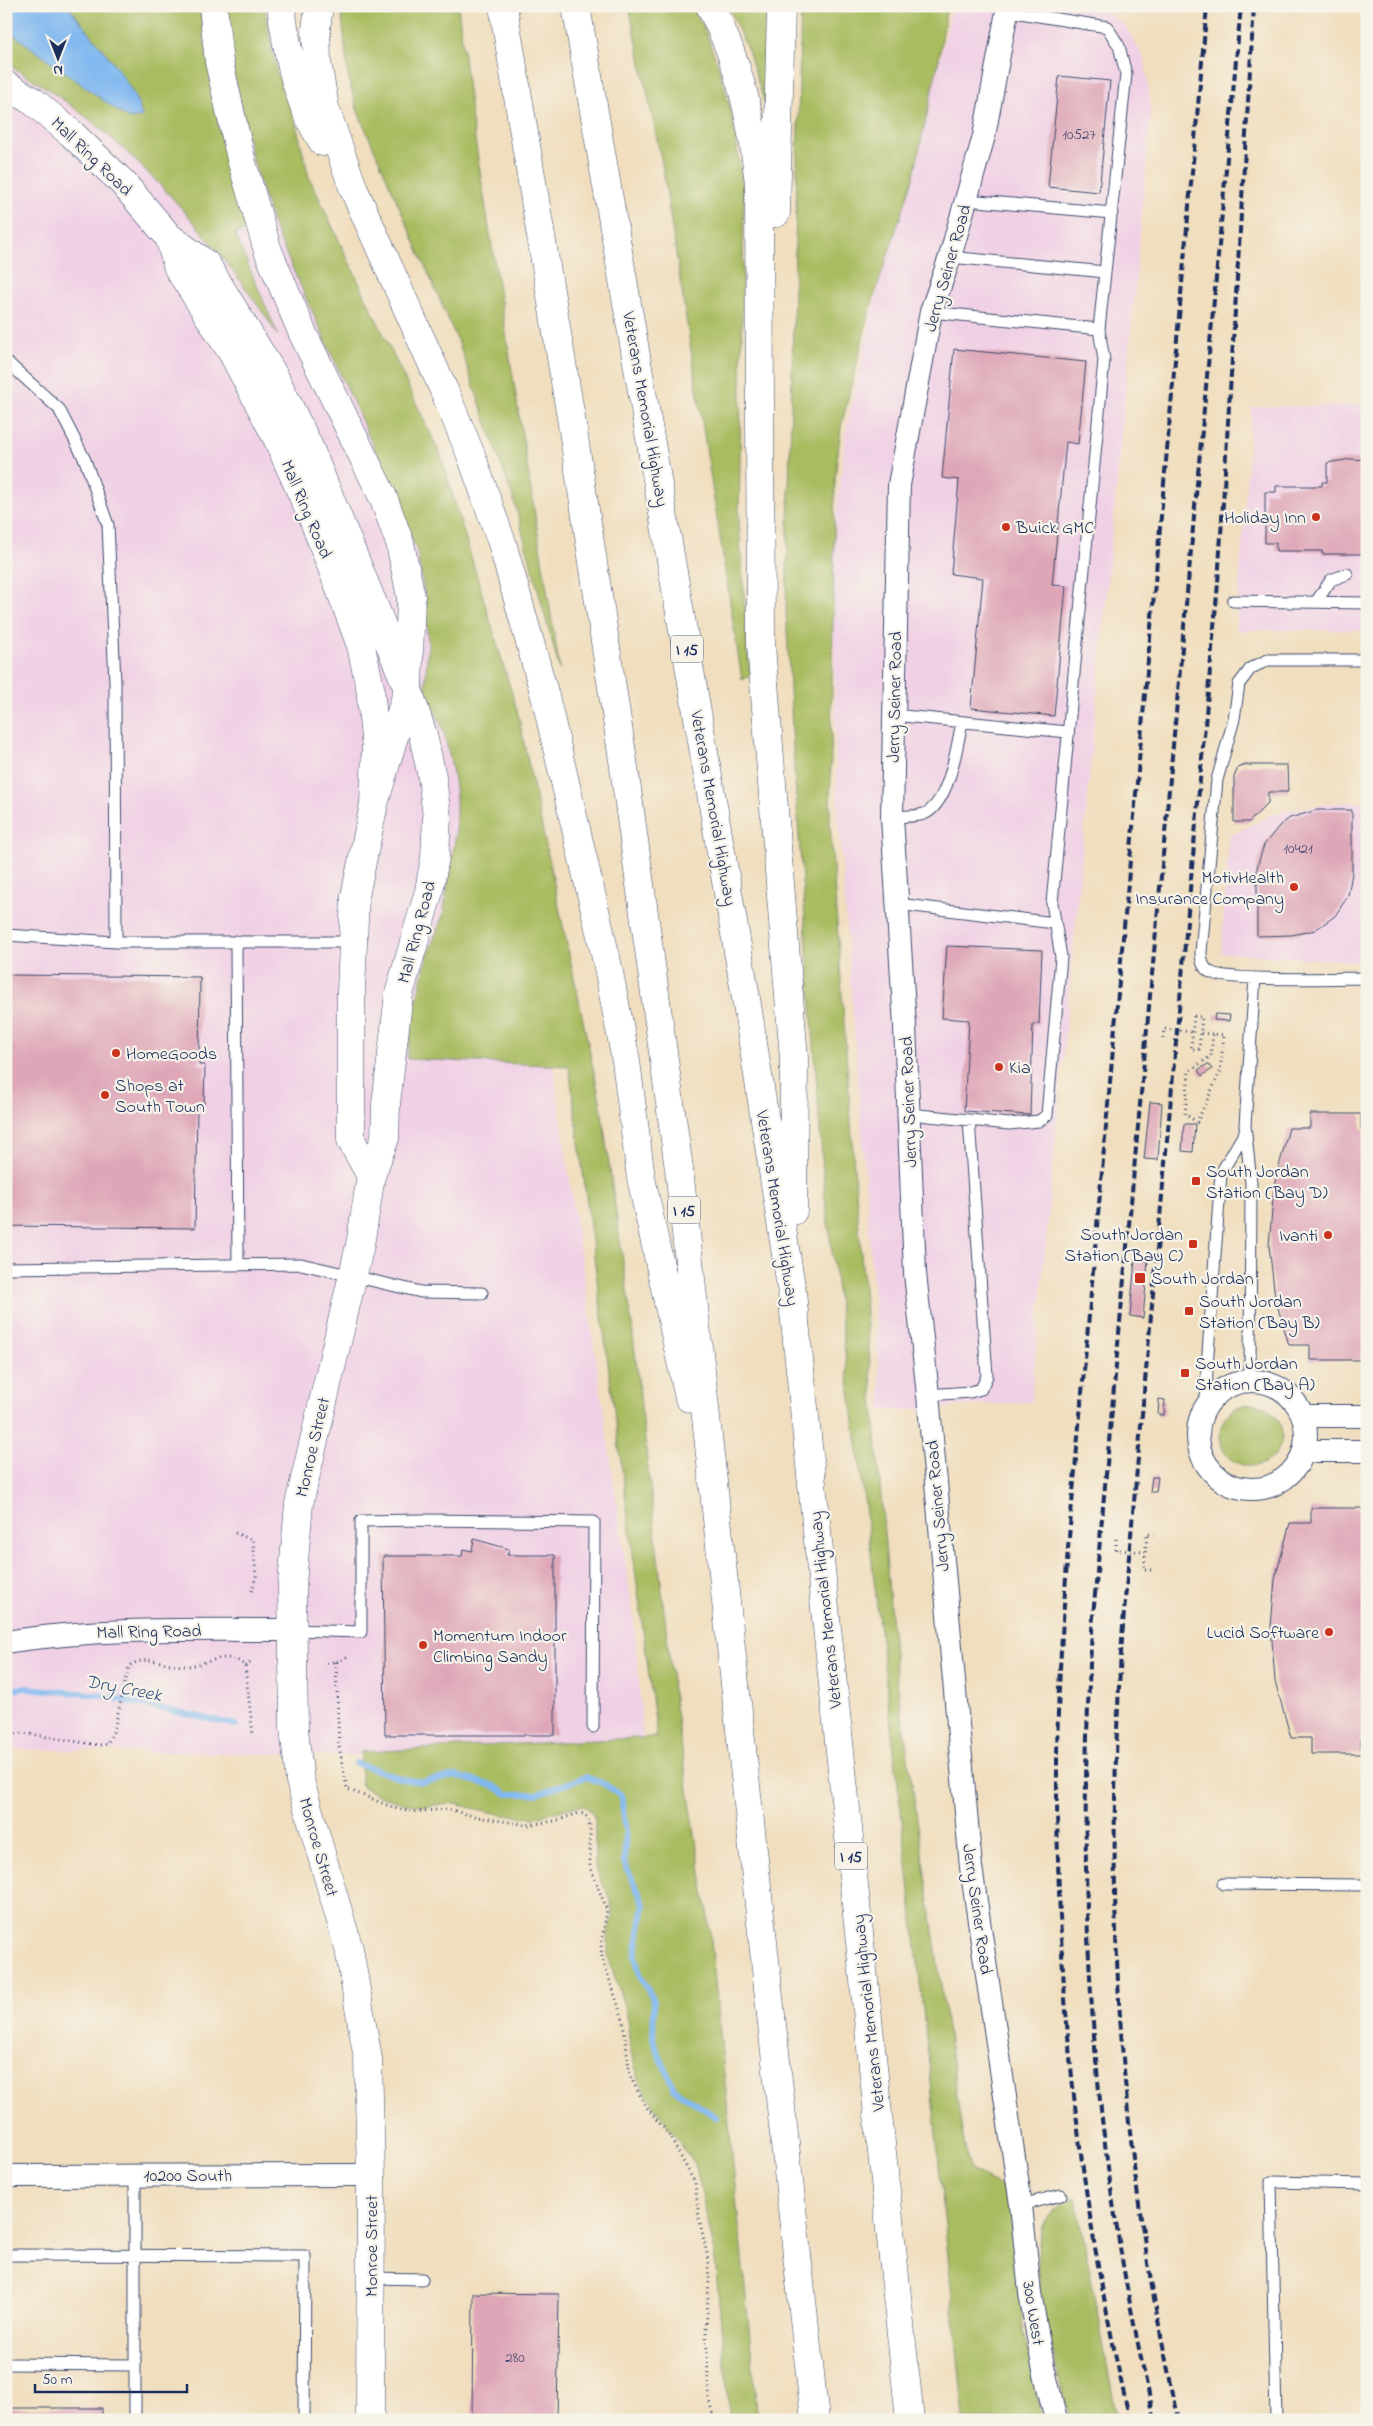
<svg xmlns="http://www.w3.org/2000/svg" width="1373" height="2426" font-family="'Indie Flower',sans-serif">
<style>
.built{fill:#f0d0e5}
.green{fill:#a9bc60;stroke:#62765f}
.water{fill:#80b8f0;stroke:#4e74a7}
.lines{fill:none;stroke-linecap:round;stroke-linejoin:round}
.stream{stroke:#80b8f0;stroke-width:6}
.building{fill:#dea6b7}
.lane-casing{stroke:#3b496c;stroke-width:13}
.street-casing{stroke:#3b496c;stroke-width:24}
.secondary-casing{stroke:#3b496c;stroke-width:29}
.highway-casing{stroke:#3b496c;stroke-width:29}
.path{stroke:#3b496c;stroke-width:3;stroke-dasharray:1 4;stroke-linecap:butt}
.lane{stroke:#fff;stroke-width:11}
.street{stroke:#fff;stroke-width:22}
.secondary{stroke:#fff;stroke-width:28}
.highway{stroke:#fff;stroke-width:28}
.rail{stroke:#1b2f5e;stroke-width:4;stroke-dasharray:8 4;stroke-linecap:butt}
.poi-dot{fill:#c8321e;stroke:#f7f3e8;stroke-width:2}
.labels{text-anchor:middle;stroke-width:4.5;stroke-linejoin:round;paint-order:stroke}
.number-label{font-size:15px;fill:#4c4d74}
.shield{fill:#f7f3e8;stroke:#5d6a87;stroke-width:1}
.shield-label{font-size:16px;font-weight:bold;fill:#1b2f5e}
.street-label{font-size:18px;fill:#1b2f5e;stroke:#f7f3e8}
.poi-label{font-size:18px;fill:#1b2f5e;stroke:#f7f3e8;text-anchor:start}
.water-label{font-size:19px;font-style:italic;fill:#345182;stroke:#f7f3e8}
</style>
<rect width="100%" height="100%" fill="#f7f3e8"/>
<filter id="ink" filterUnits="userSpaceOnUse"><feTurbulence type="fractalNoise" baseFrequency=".02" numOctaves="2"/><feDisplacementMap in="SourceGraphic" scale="10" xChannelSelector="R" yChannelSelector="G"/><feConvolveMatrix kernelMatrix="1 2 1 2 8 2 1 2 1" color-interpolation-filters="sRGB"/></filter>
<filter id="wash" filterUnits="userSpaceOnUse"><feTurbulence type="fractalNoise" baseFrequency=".0096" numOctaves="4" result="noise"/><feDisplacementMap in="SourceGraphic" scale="20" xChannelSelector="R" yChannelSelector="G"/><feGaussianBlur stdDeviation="1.12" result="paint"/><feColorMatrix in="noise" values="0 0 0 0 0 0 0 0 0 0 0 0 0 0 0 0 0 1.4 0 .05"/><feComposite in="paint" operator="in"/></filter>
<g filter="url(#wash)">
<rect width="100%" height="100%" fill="#f0debe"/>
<path class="built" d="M6,6H162L315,243L517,818L634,1620L645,1761L6,1749Z
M952,6H1073L1105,11L1124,24L1145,60L1151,114L1031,1402L882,1411L837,797L832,559L845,435L881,274L913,179Z
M1367,405V630H1236L1252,407Z
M1367,802V962L1221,953L1229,836L1276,813L1331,803Z"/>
<path class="green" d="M6,6H199L219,128L249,229L235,234L278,335C210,232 117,123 6,64Z
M227,6H264L277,74L293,112L309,177L441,456L518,714L600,1100L632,1325L674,1699L710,1930L758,2420H730L714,2250L696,2167L642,2088L630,2050L627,2015L608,1956V1932L613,1917L611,1902L595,1867V1819L591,1811L584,1806L573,1807L533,1818L504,1815L450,1803L427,1806L406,1804L382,1797L361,1786V1752L657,1737L569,1066L407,1059L413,1015L427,957L443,915L456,832V793L451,763L443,729L425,689L428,643L425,597L417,551L379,459L272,223L251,154L232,63Z
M341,6H458L471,115L560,671L514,501L459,344L358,112L348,77Z
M629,6H692L704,28L719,68L733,120L744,193L739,524L750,676L742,680L662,163Z
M728,6H772L770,103L765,105L749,53Z
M801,6H947L939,59L913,179L871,306L841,427L835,479L830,823L855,1180L895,1666L962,2131L970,2170L1010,2191L1023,2326L1042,2420H964L930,2073L900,1802L868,1529L825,1199L794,767L786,610Z
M1220 1435a31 31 0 1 1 62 0a31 31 0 1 1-62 0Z
M1076,2197L1114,2402L1118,2420H1070C1059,2374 1024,2265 1044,2224C1050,2211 1064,2203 1076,2197Z"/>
<path class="water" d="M6,6H68C89,34 136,84 142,117L129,119L6,29Z"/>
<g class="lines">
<path class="stream" d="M6,1690L26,1688L99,1695L236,1725
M356,1763L402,1779L422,1782L456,1776L494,1786L507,1794H537L586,1777L604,1784L621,1795L626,1832L624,1862L644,1904L635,1956L640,1975L654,2001L653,2040L674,2089L716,2117"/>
</g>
<g id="blocks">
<path class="building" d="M1059,76L1110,81L1099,192L1048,187Z
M954,349L1086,362L1078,444L1066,442L1052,585L1066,586L1054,716L971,708L983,578L951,574L959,480L942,478Z
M1351,459L1367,460V554H1322V551H1276V543H1265V492H1276V486H1322V482H1327V463Z
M1245,765H1287L1288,792H1268V803L1249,822H1234V777L1238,768Z
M1317,810H1352V873L1348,896L1335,916L1315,930L1292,935L1257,936V867L1264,845L1279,826L1290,818Z
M947,946L1042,950L1039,1024H1033L1030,1115L964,1111L969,1020L942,1018Z
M6,967L10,975L200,977L199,1065H205L204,1106H197L195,1228L6,1226Z
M1215,1014L1230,1015L1229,1021L1214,1020Z
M1208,1064L1212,1069L1202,1076L1198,1070Z
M1150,1102L1162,1103L1158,1160L1144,1159Z
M1310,1114H1361V1129H1367V1352L1359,1360H1310V1345H1289L1275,1298L1269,1245L1274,1186L1289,1128H1310Z
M1184,1124H1195L1193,1152L1182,1151Z
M1135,1260L1148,1261L1143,1318L1130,1316Z
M1159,1399L1165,1400L1164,1415H1158Z
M1152,1477H1158L1156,1492H1150Z
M1311,1508H1361L1367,1514V1739L1361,1738V1754H1311V1738H1291L1275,1681L1271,1627L1275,1579L1290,1523H1311Z
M474,1539L509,1549L507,1555H555V1735H385L383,1556H462L463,1549L472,1551Z
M473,2293L559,2294L557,2420H472Z
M6,2408H102V2420H6Z"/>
</g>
</g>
<g filter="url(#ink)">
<use href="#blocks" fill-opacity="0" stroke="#3b496c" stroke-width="1"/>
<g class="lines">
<g class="lane-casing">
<path id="lane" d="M967,200L1112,213
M950,257L1105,272
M931,312L1099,329L1126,74L1119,46L1107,27L1008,11
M6,361L59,409L85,460L108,525L115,682L116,942
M1233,601L1367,603
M1316,602L1331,580L1347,574
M1367,660H1268L1251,668L1239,684L1234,719L1217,780L1201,952C1201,960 1203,968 1210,972C1226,982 1341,978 1367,978
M893,715L1068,732
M892,817C902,816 915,817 924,814C949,804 957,746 962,722
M897,904L1055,923
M6,935L116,942H352
M236,941L238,1264
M909,1114L1009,1124L1039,1121L1047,1115L1061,957L1052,903L1104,360L1099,329
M6,1268L301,1264L421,1292L482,1293
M1250,1381L1251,1183L1245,1125L1255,978
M928,1395L970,1392L981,1389L987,1376L969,1120
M1206,1405L1207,1367L1221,1173L1245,1132
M292,1630L361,1632V1521L420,1520L594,1522L593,1727
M1223,1884L1367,1885
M1021,2205L1061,2195
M6,2255L305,2256L304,2420
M371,2278L422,2279
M6,2364L135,2365
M135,2420V2176
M1276,2420L1271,2182L1367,2184"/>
</g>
<g class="street-casing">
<path id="street" d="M1008,6L984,136L950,257L931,312L899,485L892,817L905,1026L915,1273L928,1395L971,1867L1021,2205L1030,2293L1043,2366L1056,2420
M1198 1435a54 54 0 1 1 108 0a54 54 0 1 1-108 0Z
M1303,1416H1367
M1304,1451H1367
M6,1642C101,1627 196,1630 292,1630
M6,2176L371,2175"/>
</g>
<g class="secondary-casing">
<path id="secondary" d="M6,85L34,102L72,134L123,183L169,237L206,264L273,374L309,447L408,689L423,735L432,777L437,817L435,857L429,891L399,994L386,1104L385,1138L371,1176L360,1245L299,1504L292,1584L294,1729L300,1781L349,1949L368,2059L371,2175L370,2420
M169,237L178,268L233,354L277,438L314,521L346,605L361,646L370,687L376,749L374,804
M371,1176L351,1140V991L355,896L374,804L408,689"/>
</g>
<g class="highway-casing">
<path id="highway" d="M213,6L219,62L241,159L268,251L303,334L383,497L400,543L411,597L408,689
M281,6C287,52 297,104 323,142
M319,6L316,29L317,62L325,108L354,190L443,388L471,455L502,543L545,696L607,962L626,1061L641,1178L689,1398
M503,6L572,424L623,760L679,1169L815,2420
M576,6L745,992L792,1293L910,2420
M710,6C740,62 752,121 759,183L761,645L794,1059L793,1211
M776,213L781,6"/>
</g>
<path class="path" d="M1194,1016L1202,1017L1199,1049H1191Z
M1201,1033L1224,1035L1220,1072L1197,1122L1185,1114L1189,1071L1211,1056L1213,1034
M1163,1038L1164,1029L1192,1032
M235,1533L253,1540L256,1576L251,1595
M1116,1539V1550L1145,1552
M1151,1570H1144L1147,1534L1154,1535
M327,1662H336L349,1656
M336,1662L339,1746L347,1789L397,1809L413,1812L447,1809L477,1817L528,1825L555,1821L579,1813L584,1814L588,1818L590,1829V1867L607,1910L601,1945L602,1957L623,2020L630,2076L645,2105L669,2135L695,2183L699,2218L707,2254L709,2279L706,2331L709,2399L714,2420
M245,1666L252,1662
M6,1735L23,1733L99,1745L107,1744L114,1730L129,1666C148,1653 165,1666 186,1666C206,1666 227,1648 245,1666L253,1735"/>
<use href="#lane" class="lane"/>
<use href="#street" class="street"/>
<use href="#secondary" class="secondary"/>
<use href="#highway" class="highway"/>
<path class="rail" d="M1130,2420C1079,2206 1056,1987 1057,1768C1057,1694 1063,1621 1068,1548L1207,6
M1155,2420C1091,2153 1074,1890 1093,1616L1241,6
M1179,2420C1116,2148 1102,1878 1125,1600L1218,583L1254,6"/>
</g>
</g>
<g class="poi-dot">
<circle cx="1316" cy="517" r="5"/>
<circle cx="1006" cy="527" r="5"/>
<circle cx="1294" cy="887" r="5"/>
<circle cx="116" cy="1053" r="5"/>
<circle cx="999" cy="1067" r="5"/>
<circle cx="105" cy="1095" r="5"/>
<rect x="1191" y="1176" width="10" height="10" rx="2.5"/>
<circle cx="1328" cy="1235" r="5"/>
<rect x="1188" y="1239" width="10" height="10" rx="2.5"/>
<rect x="1134" y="1272" width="12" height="12" rx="2.5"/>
<rect x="1184" y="1306" width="10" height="10" rx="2.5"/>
<rect x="1180" y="1368" width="10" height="10" rx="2.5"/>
<circle cx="1329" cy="1632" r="5"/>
<circle cx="423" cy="1645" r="5"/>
</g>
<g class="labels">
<g class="number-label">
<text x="1079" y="139">10527</text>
<text x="1298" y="853">10421</text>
<text x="515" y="2362">280</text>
</g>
<g class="shield">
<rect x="671" y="635.5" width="32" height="27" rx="4"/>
<rect x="668" y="1196.5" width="32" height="27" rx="4"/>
<rect x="835" y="1842.5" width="32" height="27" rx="4"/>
</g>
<g class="shield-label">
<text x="687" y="655">I 15</text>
<text x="684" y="1216">I 15</text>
<text x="851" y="1862">I 15</text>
</g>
<g class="street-label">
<text transform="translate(92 156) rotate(44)" y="6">Mall Ring Road</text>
<text transform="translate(947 268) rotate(-74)" y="6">Jerry Seiner Road</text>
<text transform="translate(646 409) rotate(80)" y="6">Veterans Memorial Highway</text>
<text transform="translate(307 509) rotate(67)" y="6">Mall Ring Road</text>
<text transform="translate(894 697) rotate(-89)" y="6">Jerry Seiner Road</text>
<text transform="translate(714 808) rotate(80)" y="6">Veterans Memorial Highway</text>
<text transform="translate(416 932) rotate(-75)" y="6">Mall Ring Road</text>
<text transform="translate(908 1102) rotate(-92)" y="6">Jerry Seiner Road</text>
<text transform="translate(778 1208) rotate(81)" y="6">Veterans Memorial Highway</text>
<text transform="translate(312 1447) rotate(-77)" y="6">Monroe Street</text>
<text transform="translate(937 1506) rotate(-95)" y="6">Jerry Seiner Road</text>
<text transform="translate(825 1610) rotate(-96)" y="6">Veterans Memorial Highway</text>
<text transform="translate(149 1631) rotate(-1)" y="6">Mall Ring Road</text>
<text transform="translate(319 1847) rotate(74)" y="6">Monroe Street</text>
<text transform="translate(978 1909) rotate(82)" y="6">Jerry Seiner Road</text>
<text transform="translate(868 2013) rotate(-96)" y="6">Veterans Memorial Highway</text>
<text x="188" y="2181">10200 South</text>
<text transform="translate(371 2246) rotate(-90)" y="6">Monroe Street</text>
<text transform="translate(1034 2313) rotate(81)" y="6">300 West</text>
</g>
<g class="poi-label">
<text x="1306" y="523" text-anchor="end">Holiday Inn</text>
<text x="1016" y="533">Buick GMC</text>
<text x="1284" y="883" text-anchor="end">MotivHealth<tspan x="1284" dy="21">Insurance Company</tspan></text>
<text x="126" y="1059">HomeGoods</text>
<text x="1009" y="1073">Kia</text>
<text x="115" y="1091">Shops at<tspan x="115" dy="21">South Town</tspan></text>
<text x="1206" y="1177">South Jordan<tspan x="1206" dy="21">Station (Bay D)</tspan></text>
<text x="1183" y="1240" text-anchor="end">South Jordan<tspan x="1183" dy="21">Station (Bay C)</tspan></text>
<text x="1318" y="1241" text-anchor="end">Ivanti</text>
<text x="1151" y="1284">South Jordan</text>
<text x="1199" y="1307">South Jordan<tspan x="1199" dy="21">Station (Bay B)</tspan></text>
<text x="1195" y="1369">South Jordan<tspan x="1195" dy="21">Station (Bay A)</tspan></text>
<text x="1319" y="1638" text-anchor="end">Lucid Software</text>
<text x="433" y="1641">Momentum Indoor<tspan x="433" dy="21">Climbing Sandy</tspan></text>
</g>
<g class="water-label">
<text transform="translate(124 1687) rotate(11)" y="7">Dry Creek</text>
</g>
</g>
<rect width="1373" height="2426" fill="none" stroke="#f7f3e8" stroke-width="25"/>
<g transform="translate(58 58) rotate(180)" stroke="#f7f3e8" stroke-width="4" paint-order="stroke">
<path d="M0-4L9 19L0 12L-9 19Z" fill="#1b2f5e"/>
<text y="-8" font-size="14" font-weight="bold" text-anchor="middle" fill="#1b2f5e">N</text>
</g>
<path d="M35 2384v8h152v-8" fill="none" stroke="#1b2f5e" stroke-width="2.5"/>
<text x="42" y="2384" font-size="15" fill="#1b2f5e" stroke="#f7f3e8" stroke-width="4" paint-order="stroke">50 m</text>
</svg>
